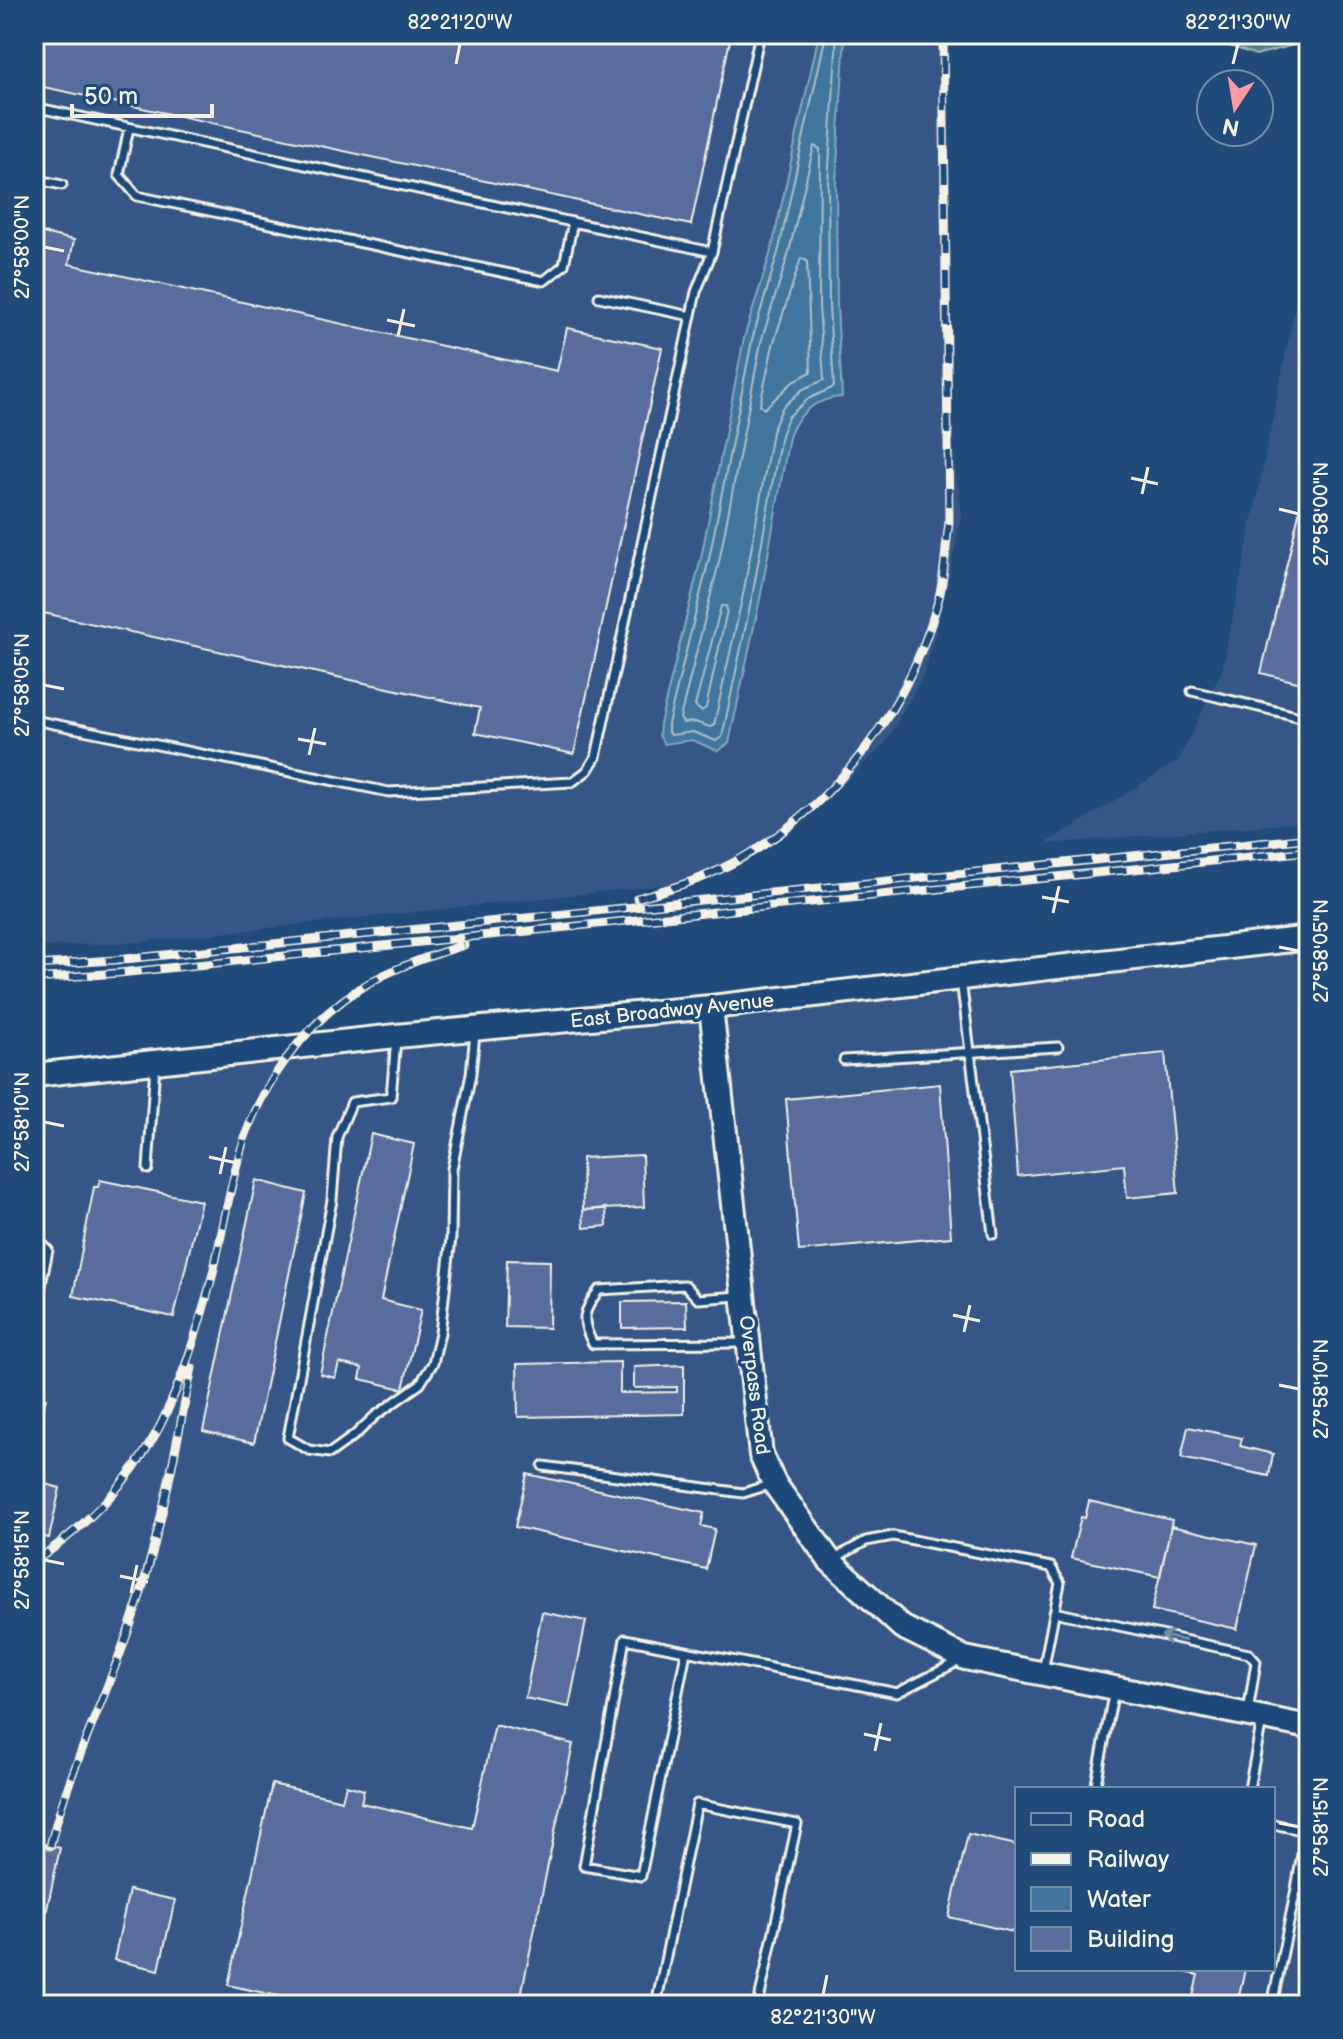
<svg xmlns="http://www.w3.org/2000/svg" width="1343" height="2039" font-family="'Balsamiq Sans',sans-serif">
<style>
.built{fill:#345786;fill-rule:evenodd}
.green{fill:#537c83;stroke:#a4b6b6;stroke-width:2}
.water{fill:#40749d;stroke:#88a6bb;stroke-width:2}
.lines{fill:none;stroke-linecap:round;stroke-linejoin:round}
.shore{stroke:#acbfca;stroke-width:2}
.building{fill:#596d9d;stroke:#f4f1e8;stroke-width:2}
.lane-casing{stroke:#f4f1e8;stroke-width:13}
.secondary-casing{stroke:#f4f1e8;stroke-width:28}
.lane{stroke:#1f4a7a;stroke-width:7}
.secondary{stroke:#1f4a7a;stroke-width:22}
.rail-casing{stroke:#f4f1e8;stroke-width:9}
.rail{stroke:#1f4a7a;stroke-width:6;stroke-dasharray:18;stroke-linecap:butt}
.oneway{stroke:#748da6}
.ticks{fill:none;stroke:#f4f1e8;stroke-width:3}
.labels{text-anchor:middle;stroke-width:7;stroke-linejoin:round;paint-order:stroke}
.street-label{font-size:20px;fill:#f4f1e8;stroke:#1f4a7a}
.neatline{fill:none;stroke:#f4f1e8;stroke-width:3}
.ticks-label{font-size:20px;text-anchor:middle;fill:#f4f1e8}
</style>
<rect width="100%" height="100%" fill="#1f4a7a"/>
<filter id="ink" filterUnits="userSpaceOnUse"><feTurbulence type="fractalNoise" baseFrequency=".0125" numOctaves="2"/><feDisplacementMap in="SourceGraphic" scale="16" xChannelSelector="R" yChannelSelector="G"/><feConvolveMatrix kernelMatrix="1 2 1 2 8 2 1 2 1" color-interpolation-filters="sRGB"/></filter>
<g filter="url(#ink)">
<path class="built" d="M34,34H819L772,248L744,338L701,558L660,724L664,744L692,740L718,750L761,594L789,437L794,422L813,404L841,397L837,306L836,182L845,34H940L953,453L962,513L947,588L925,672L885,744L824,802L750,856L711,880L140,942L34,947Z
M1309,238V822L1045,844L1178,761L1222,670Z
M1309,949V1716L968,1648L907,1617L837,1554L782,1477L770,1451L722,1017Z
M703,1019L766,1490L823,1568L861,1606L898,1636L960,1668L1309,1738V2005H34V1086L396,1047ZM1017,1789H1273V1969H1017Z"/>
<path class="green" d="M1194,34H1309V41L1256,55Z"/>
<path class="water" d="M819,34H845L836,182L837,306L842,397C816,398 797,414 789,437L761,594L729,743L718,751L692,740L664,744L659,735L660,724L701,558L744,338L772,248Z"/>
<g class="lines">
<path class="shore" d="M826,34L779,249L752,340L709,559L668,724V732L671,735L693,732L716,741L722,737L753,592L781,435L788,417L808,399L834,387L829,306L828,183L837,34
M814,146L820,149L819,306L824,380L803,389L782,408L772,432L744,590L714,725L710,727L695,722L683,723L680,718L719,562L761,342L789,252Z
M801,258L807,261L811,372L794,381L764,409L760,405L773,345Z
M721,606H726L727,610L706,708L701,711L695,706Z"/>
</g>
<path class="building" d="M36,34H649L665,37V34H701L730,40L691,225L34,85Z
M34,231L74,240L69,264L557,371L567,328L662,348L574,754L475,733L480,708L34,611Z
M1309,471V685L1261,673Z
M1165,1053L1178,1193L1127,1198L1124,1165L1018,1176L1010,1069Z
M940,1084L951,1237L799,1251L786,1099Z
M371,1134L414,1144L381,1300L421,1310L403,1389L360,1379L362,1368L339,1363L335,1378L320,1374Z
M642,1155L644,1207L583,1210L582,1158Z
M100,1180L201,1201L174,1317L73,1296L94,1187H98Z
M256,1180L306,1193L254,1443L203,1431Z
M606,1208L607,1226L584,1228L583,1210Z
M507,1260L550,1261L549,1328L505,1327Z
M686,1301L687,1327L622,1328V1302Z
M620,1362V1393L677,1392V1387L634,1388V1367L684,1365V1414L518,1417L517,1364Z
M34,1395L46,1398L34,1451Z
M1188,1427L1242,1438L1240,1446L1273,1454L1269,1476L1181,1458Z
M527,1474L704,1513L701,1526L715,1529L706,1569L515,1527Z
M34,1481L60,1488L49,1538L34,1535Z
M1089,1501L1172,1520L1160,1577L1071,1558L1081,1517L1085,1518Z
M1171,1526L1256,1545L1237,1629L1152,1610Z
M542,1612L586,1621L569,1707L525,1698Z
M495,1725L573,1744L519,2005H319L228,1985L272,1784L342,1800L346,1785L364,1790L361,1803L472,1828Z
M968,1834L1017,1845V1933L949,1917Z
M34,1842L60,1848L34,1970Z
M129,1890L175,1900L159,1970L114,1960Z
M1171,1969H1245L1237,2005H1191L1198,1975Z"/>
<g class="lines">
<g class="lane-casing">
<path id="lane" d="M34,107L712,252
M129,128L119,175L137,196L544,281L564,265L573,222
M34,179L62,185
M599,297L691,316
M1192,691L1309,719
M34,720L389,792L572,782L587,771L596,757L696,292L712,252L760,34
M961,980L993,1234
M396,1039L391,1097L352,1102L337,1137L332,1200L288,1438L309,1450L330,1453L355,1435L375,1416L420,1384L433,1363L440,1333L451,1238L452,1169L471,1074L475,1033
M844,1060L1058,1047
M148,1169L155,1064
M34,1236L48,1250L34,1320
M739,1296L698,1299L685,1285L599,1290C583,1311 580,1320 593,1344L746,1343
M543,1466L743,1493L772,1484
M832,1560L866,1541L893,1536L1051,1567L1060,1583L1043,1671
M1054,1612L1249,1654L1256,1662L1248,1712
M686,1652L641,1876L584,1866L625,1639L897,1693L959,1661
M1095,1789L1114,1690
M1249,1789L1262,1720
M1273,1824L1306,1831L1296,1889L1309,1891
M656,2005L697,1804L797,1824L758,2005
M1272,2005L1296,1889"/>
</g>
<g class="secondary-casing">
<path id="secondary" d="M711,1007L761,1455L774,1483L830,1561L902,1627L965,1658L1309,1727
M34,1075L396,1036L711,1007L1309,938"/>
</g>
<use href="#lane" class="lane"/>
<use href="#secondary" class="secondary"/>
<g class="rail-casing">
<path id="rail" d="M637,898C658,892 680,886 701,878C817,830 905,722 938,601C945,577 945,549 949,523L943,34
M34,965L115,960L1309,838
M34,979L119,973L1309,851
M34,1562C85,1527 131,1481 160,1426C183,1380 199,1327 212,1277C222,1236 228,1194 240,1153C259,1084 310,1015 374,980C402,965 433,955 464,945
M50,1846C69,1769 106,1698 131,1623C160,1540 174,1453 192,1368"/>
</g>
<use href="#rail" class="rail"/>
</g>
<defs><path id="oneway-shaft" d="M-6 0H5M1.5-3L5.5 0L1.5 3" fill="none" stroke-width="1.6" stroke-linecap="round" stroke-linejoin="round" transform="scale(2)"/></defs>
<use class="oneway" href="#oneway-shaft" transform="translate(1173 1638) rotate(-168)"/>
</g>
<path class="ticks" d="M456,64L460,44M1233,64L1238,44M44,247L64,251M387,320L415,326M398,336L404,309M1131,478L1158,484M1142,494L1148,467M1279,509L1299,514M44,685L64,689M298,739L326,744M309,755L315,728M1042,897L1069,902M1053,913L1059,886M1279,947L1299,951M44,1122L64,1126M209,1157L237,1163M220,1174L226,1147M953,1315L980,1321M964,1332L970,1305M1279,1385L1299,1389M44,1560L64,1564M120,1576L148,1582M131,1593L137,1565M864,1734L891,1740M875,1751L881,1723M1279,1823L1299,1827M823,1995L827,1975"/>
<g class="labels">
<g class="street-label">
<text transform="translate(672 1010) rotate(-6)" y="7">East Broadway Avenue</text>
<text transform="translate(755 1385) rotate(83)" y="7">Overpass Road</text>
</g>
</g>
<rect width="1343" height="2039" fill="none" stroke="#1f4a7a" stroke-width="88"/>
<rect x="1015" y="1787" width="260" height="184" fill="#1f4a7a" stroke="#748da6" stroke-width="2"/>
<rect x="1031" y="1813" width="40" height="12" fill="#1f4a7a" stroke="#748da6" stroke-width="2"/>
<text x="1087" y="1827" font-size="24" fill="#f4f1e8">Road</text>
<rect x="1031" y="1853" width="40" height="12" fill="#f4f1e8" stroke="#748da6" stroke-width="2"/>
<text x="1087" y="1867" font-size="24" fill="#f4f1e8">Railway</text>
<rect x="1031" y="1887" width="40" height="24" fill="#40749d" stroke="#748da6" stroke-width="2"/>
<text x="1087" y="1907" font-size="24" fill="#f4f1e8">Water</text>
<rect x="1031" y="1927" width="40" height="24" fill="#596d9d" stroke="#748da6" stroke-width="2"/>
<text x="1087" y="1947" font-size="24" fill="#f4f1e8">Building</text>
<g transform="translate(1235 108) rotate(192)"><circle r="38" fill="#1f4a7a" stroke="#748da6" stroke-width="2"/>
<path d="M0-6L14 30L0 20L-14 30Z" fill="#ff9aa2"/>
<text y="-12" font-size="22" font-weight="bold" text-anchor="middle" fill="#f4f1e8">N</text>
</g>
<path d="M72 104v12h140v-12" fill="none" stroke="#f4f1e8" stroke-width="4"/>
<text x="84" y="104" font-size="24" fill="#f4f1e8" stroke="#1f4a7a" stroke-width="6" paint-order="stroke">50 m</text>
<rect x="44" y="44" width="1255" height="1951" class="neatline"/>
<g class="ticks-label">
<text x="460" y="29">82°21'20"W</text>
<text x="1238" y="29">82°21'30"W</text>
<text transform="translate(22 247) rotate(-90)" y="7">27°58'00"N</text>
<text transform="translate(1321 514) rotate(-90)" y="7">27°58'00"N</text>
<text transform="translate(22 685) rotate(-90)" y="7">27°58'05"N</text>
<text transform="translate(1321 951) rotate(-90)" y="7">27°58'05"N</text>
<text transform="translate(22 1122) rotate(-90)" y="7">27°58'10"N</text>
<text transform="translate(1321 1389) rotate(-90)" y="7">27°58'10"N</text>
<text transform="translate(22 1560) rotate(-90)" y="7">27°58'15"N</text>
<text transform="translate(1321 1827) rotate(-90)" y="7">27°58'15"N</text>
<text x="823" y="2024">82°21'30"W</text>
</g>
</svg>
